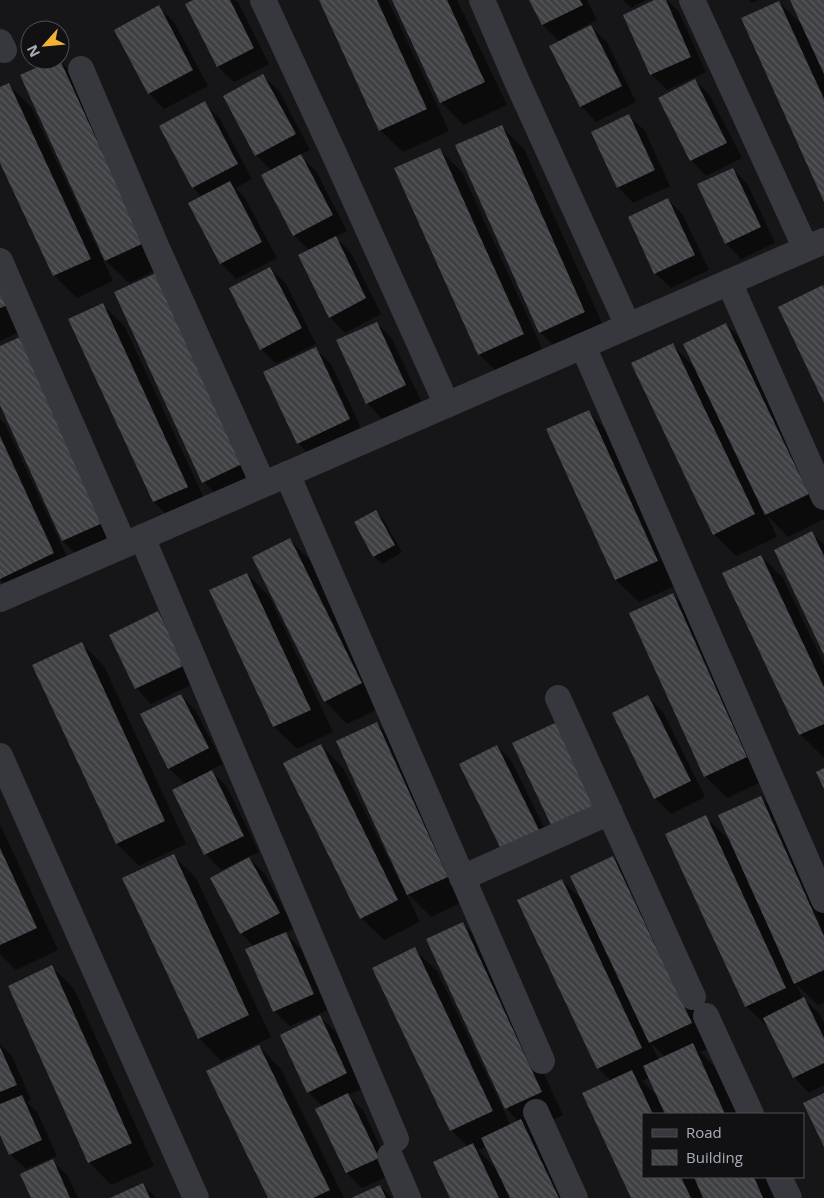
<svg xmlns="http://www.w3.org/2000/svg" width="824" height="1198" font-family="'Open Sans',sans-serif">
<style>
.shadow{fill:#0007;fill-rule:evenodd}
.building{fill:url(#building-back-hatch)}
.lines{fill:none;stroke-linecap:round;stroke-linejoin:round}
.street{stroke:#37383d;stroke-width:26}
</style>
<defs>
<pattern id="building-back-hatch" width="6" height="6" patternUnits="userSpaceOnUse" patternTransform="scale(1.25)"><rect width="6" height="6" fill="#404145"/><path d="M-1 5l2 2M0 0l6 6M5-1l2 2" fill="none" stroke="#595a5e"/></pattern>
</defs>
<rect width="100%" height="100%" fill="#161618"/>
<path class="shadow" d="M196,0H235L238,2L269,64L234,82L218,67L187,5Z
M321,0H388L449,131L403,152L380,130Z
M393,0H457L507,105L464,125L441,102Z
M530,0H587L597,20L566,36L567,38L591,27L607,42L636,102L596,122L581,106L560,42L543,25Z
M623,0H646L631,8Z
M657,0H667L679,12L706,72L667,90L651,74Z
M749,0H759L752,3Z
M792,0H824V199L779,2L804,27Z
M159,7L174,22L208,86L164,109L149,93Z
M57,60H59L81,82L165,266L129,283L106,261L21,76Z
M263,76L279,91L310,150L300,155L316,171L347,231L335,237L351,253L381,314L345,333L330,317L309,250L294,235L272,171L256,155Z
M695,80L710,96L742,158L706,176L691,160Z
M9,85L31,107L113,281L77,298L54,275L0,160V89Z
M204,103L220,119L252,179L236,188L245,198L277,258L236,279L221,263L202,197L193,187Z
M629,116L645,131L670,186L633,203L618,187Z
M501,126L524,149L607,334L562,354L540,332Z
M440,150L462,172L546,357L502,377L480,355L396,169Z
M733,169L748,185L775,243L741,259L726,243Z
M667,199L683,215L709,270L671,288L655,273Z
M0,262L30,327L0,341Z
M270,268L286,284L316,344L276,364L261,349Z
M116,293L266,486L226,504L204,482Z
M103,305L125,327L209,509L176,524L154,502L69,320Z
M377,323L392,339L421,401L382,419L367,403Z
M726,324L749,347L824,504V519L788,537L767,515L777,537L736,556L714,534L673,345L694,367Z
M0,347L126,545L85,563L63,541L0,402Z
M315,349L331,364L364,434L314,459L298,443Z
M588,412L611,434L679,584L639,602L616,580L548,430Z
M0,419L5,424L76,576L21,601L0,580Z
M375,511L383,519L402,552L382,564L374,556Z
M812,533L824,545V652Z
M290,540L312,562L384,706L347,724L325,701Z
M761,556L783,578L824,665V756L823,757L800,734Z
M247,574L269,596L333,732L297,749L274,727L211,591Z
M673,595L695,617L768,779L727,798L705,776Z
M158,613L174,628L199,681L151,704L136,688Z
M81,643L104,666L186,844L139,866L117,844L34,665Z
M181,695L196,711L223,764L210,770L227,787L259,852L248,857L265,874L294,928L285,933L301,949L328,1010L290,1026L274,1011L254,947L241,933L246,861L245,859L221,870L206,854L185,784L169,768Z
M648,697L663,712L705,797L671,814L655,798L613,714Z
M377,724L399,746L469,899L431,917L405,891L420,922L384,940L361,918L321,745L343,768L401,884L403,883Z
M497,746L512,762L554,848L503,850Z
M761,797L783,820L824,911V1002L818,1005L796,984L803,999H804L820,1014L824,1023V1085L809,1093L794,1077L769,1028L746,1006L706,817L731,842Z
M0,824L58,950L16,970L0,954Z
M174,856L196,878L271,1037L221,1061L199,1038Z
M613,857L635,880L713,1046L700,1052L715,1067L737,1114H643V1177H765L775,1198H632L611,1081L598,1068L562,880L583,901ZM651,1044H652L665,1057L659,1060ZM649,1077L658,1097L642,1081Z
M463,924L485,946L563,1115L530,1130L570,1198H452L468,1147L451,1130L414,949L437,971L511,1126L519,1122L506,1108ZM487,1147L497,1170L478,1150Z
M52,967L74,989L154,1166L111,1185L89,1162Z
M320,1017L336,1032L362,1089L348,1095L363,1110L393,1174L362,1188L347,1173L317,1110L323,1107L308,1092Z
M0,1044L12,1056L31,1100L27,1102L37,1112L57,1156L26,1169L10,1154L0,1132Z
M259,1046L281,1069L344,1198H269Z
M52,1161L68,1176L78,1198H32Z
M143,1184L156,1198H113Z
M380,1186L392,1198H354Z"/>
<path class="building" d="M193,0H230L254,48L217,67L185,4Z
M319,0H377L427,109L379,131Z
M392,0H447L485,82L440,103Z
M529,0H580L583,5L542,25Z
M654,0H666L691,57L650,75L623,15Z
M790,0H824V74Z
M779,1L824,99V202L741,18Z
M159,5L193,70L148,94L114,30Z
M591,25L622,86L580,107L549,46Z
M53,60H60L144,243L105,261L20,75Z
M263,74L296,134L255,156L223,96Z
M695,79L727,143L690,161L658,98Z
M9,83L91,259L53,276L0,163V87Z
M205,101L238,164L192,188L159,126Z
M629,114L655,170L617,188L591,132Z
M502,125L585,312L539,333L455,145Z
M440,148L524,334L478,355L394,168Z
M301,154L333,215L293,236L261,175Z
M733,168L761,227L725,244L697,184Z
M230,181L262,242L220,264L188,203Z
M668,198L695,255L654,274L628,217Z
M336,236L366,298L329,318L298,255Z
M270,267L302,328L260,350L229,288Z
M156,273L244,463L202,483L114,292Z
M823,285L824,288V403L778,307Z
M0,286L8,305L0,308Z
M103,303L188,487L153,502L68,319Z
M377,322L406,385L366,404L336,340Z
M726,323L809,494L765,515L683,344Z
M20,337L105,522L62,541L0,405V346Z
M673,343L755,514L713,535L631,363Z
M316,347L350,419L297,444L263,372Z
M589,410L658,561L615,580L546,429Z
M0,436L54,553L0,579Z
M376,510L395,545L373,557L354,522Z
M812,531L824,556V655L774,550Z
M290,538L362,683L324,702L252,557Z
M761,555L824,687V724L799,735L722,573Z
M247,573L311,710L273,727L209,590Z
M673,593L747,757L704,777L629,613Z
M158,611L185,665L135,689L109,635Z
M82,642L165,821L116,844L32,665Z
M181,694L209,748L168,769L140,714Z
M648,695L691,781L654,799L612,713Z
M377,722L448,877L407,895L336,741Z
M557,722L596,806L552,827L512,743Z
M321,744L398,900L360,919L283,763Z
M497,745L540,832L502,851L459,764Z
M824,768V789L816,772Z
M212,770L244,836L204,855L172,790Z
M761,796L824,936V970L794,984L718,815Z
M706,815L786,988L745,1007L665,834Z
M0,848L37,928L0,945Z
M174,854L249,1015L198,1039L122,878Z
M613,856L692,1023L649,1043L570,876Z
M249,857L280,913L240,934L210,878Z
M562,879L642,1048L597,1069L517,900Z
M463,922L542,1092L505,1109L426,939Z
M286,932L314,994L273,1012L245,949Z
M415,947L493,1111L450,1131L372,968Z
M52,965L132,1143L88,1163L8,986Z
M804,997L824,1038V1063L793,1078L763,1018Z
M320,1015L347,1073L307,1093L280,1035Z
M693,1043L725,1114H665L643,1066Z
M259,1045L330,1190L313,1198H268L206,1071Z
M0,1047L17,1085L0,1092Z
M632,1070L653,1114H643V1177H681L691,1198H631L582,1093Z
M348,1093L379,1158L346,1173L315,1109Z
M824,1093V1147L803,1103Z
M22,1095L42,1140L9,1155L0,1135V1104Z
M521,1119L559,1198H510L481,1138Z
M473,1143L499,1198H450L433,1162Z
M53,1159L70,1198H31L20,1174Z
M694,1177H754L763,1198H703Z
M143,1183L150,1198H110Z
M380,1185L386,1198H351Z"/>
<g class="lines">
<path class="street" d="M263,0L336,158L447,405
M482,0L515,77L628,326
M692,0L806,249
M0,42L4,50
M81,69L157,248L263,484
M0,261L124,545
M729,282L824,497
M583,346L824,900
M287,474L542,1061
M142,537L396,1139
M0,599L824,241
M558,698L693,997
M0,756L196,1198
M462,878L610,812
M706,1016L751,1114
M536,1112L575,1198
M390,1156L408,1198
M779,1177L789,1198"/>
</g>
<rect x="642" y="1113" width="162" height="65" fill="#111113" stroke="#4d4f55"/>
<rect x="652" y="1129" width="25" height="8" fill="#37383d" stroke="#4d4f55"/>
<text x="686" y="1138" font-size="15" fill="#a8adb8">Road</text>
<rect x="652" y="1150" width="25" height="15" fill="url(#building-back-hatch)" stroke="#4d4f55"/>
<text x="686" y="1163" font-size="15" fill="#a8adb8">Building</text>
<g transform="translate(45 45) rotate(243)"><circle r="24" fill="#111113" stroke="#4d4f55"/>
<path d="M0-4L9 19L0 12L-9 19Z" fill="#f2b134"/>
<text y="-8" font-size="14" font-weight="bold" text-anchor="middle" fill="#a8adb8">N</text>
</g>
</svg>
